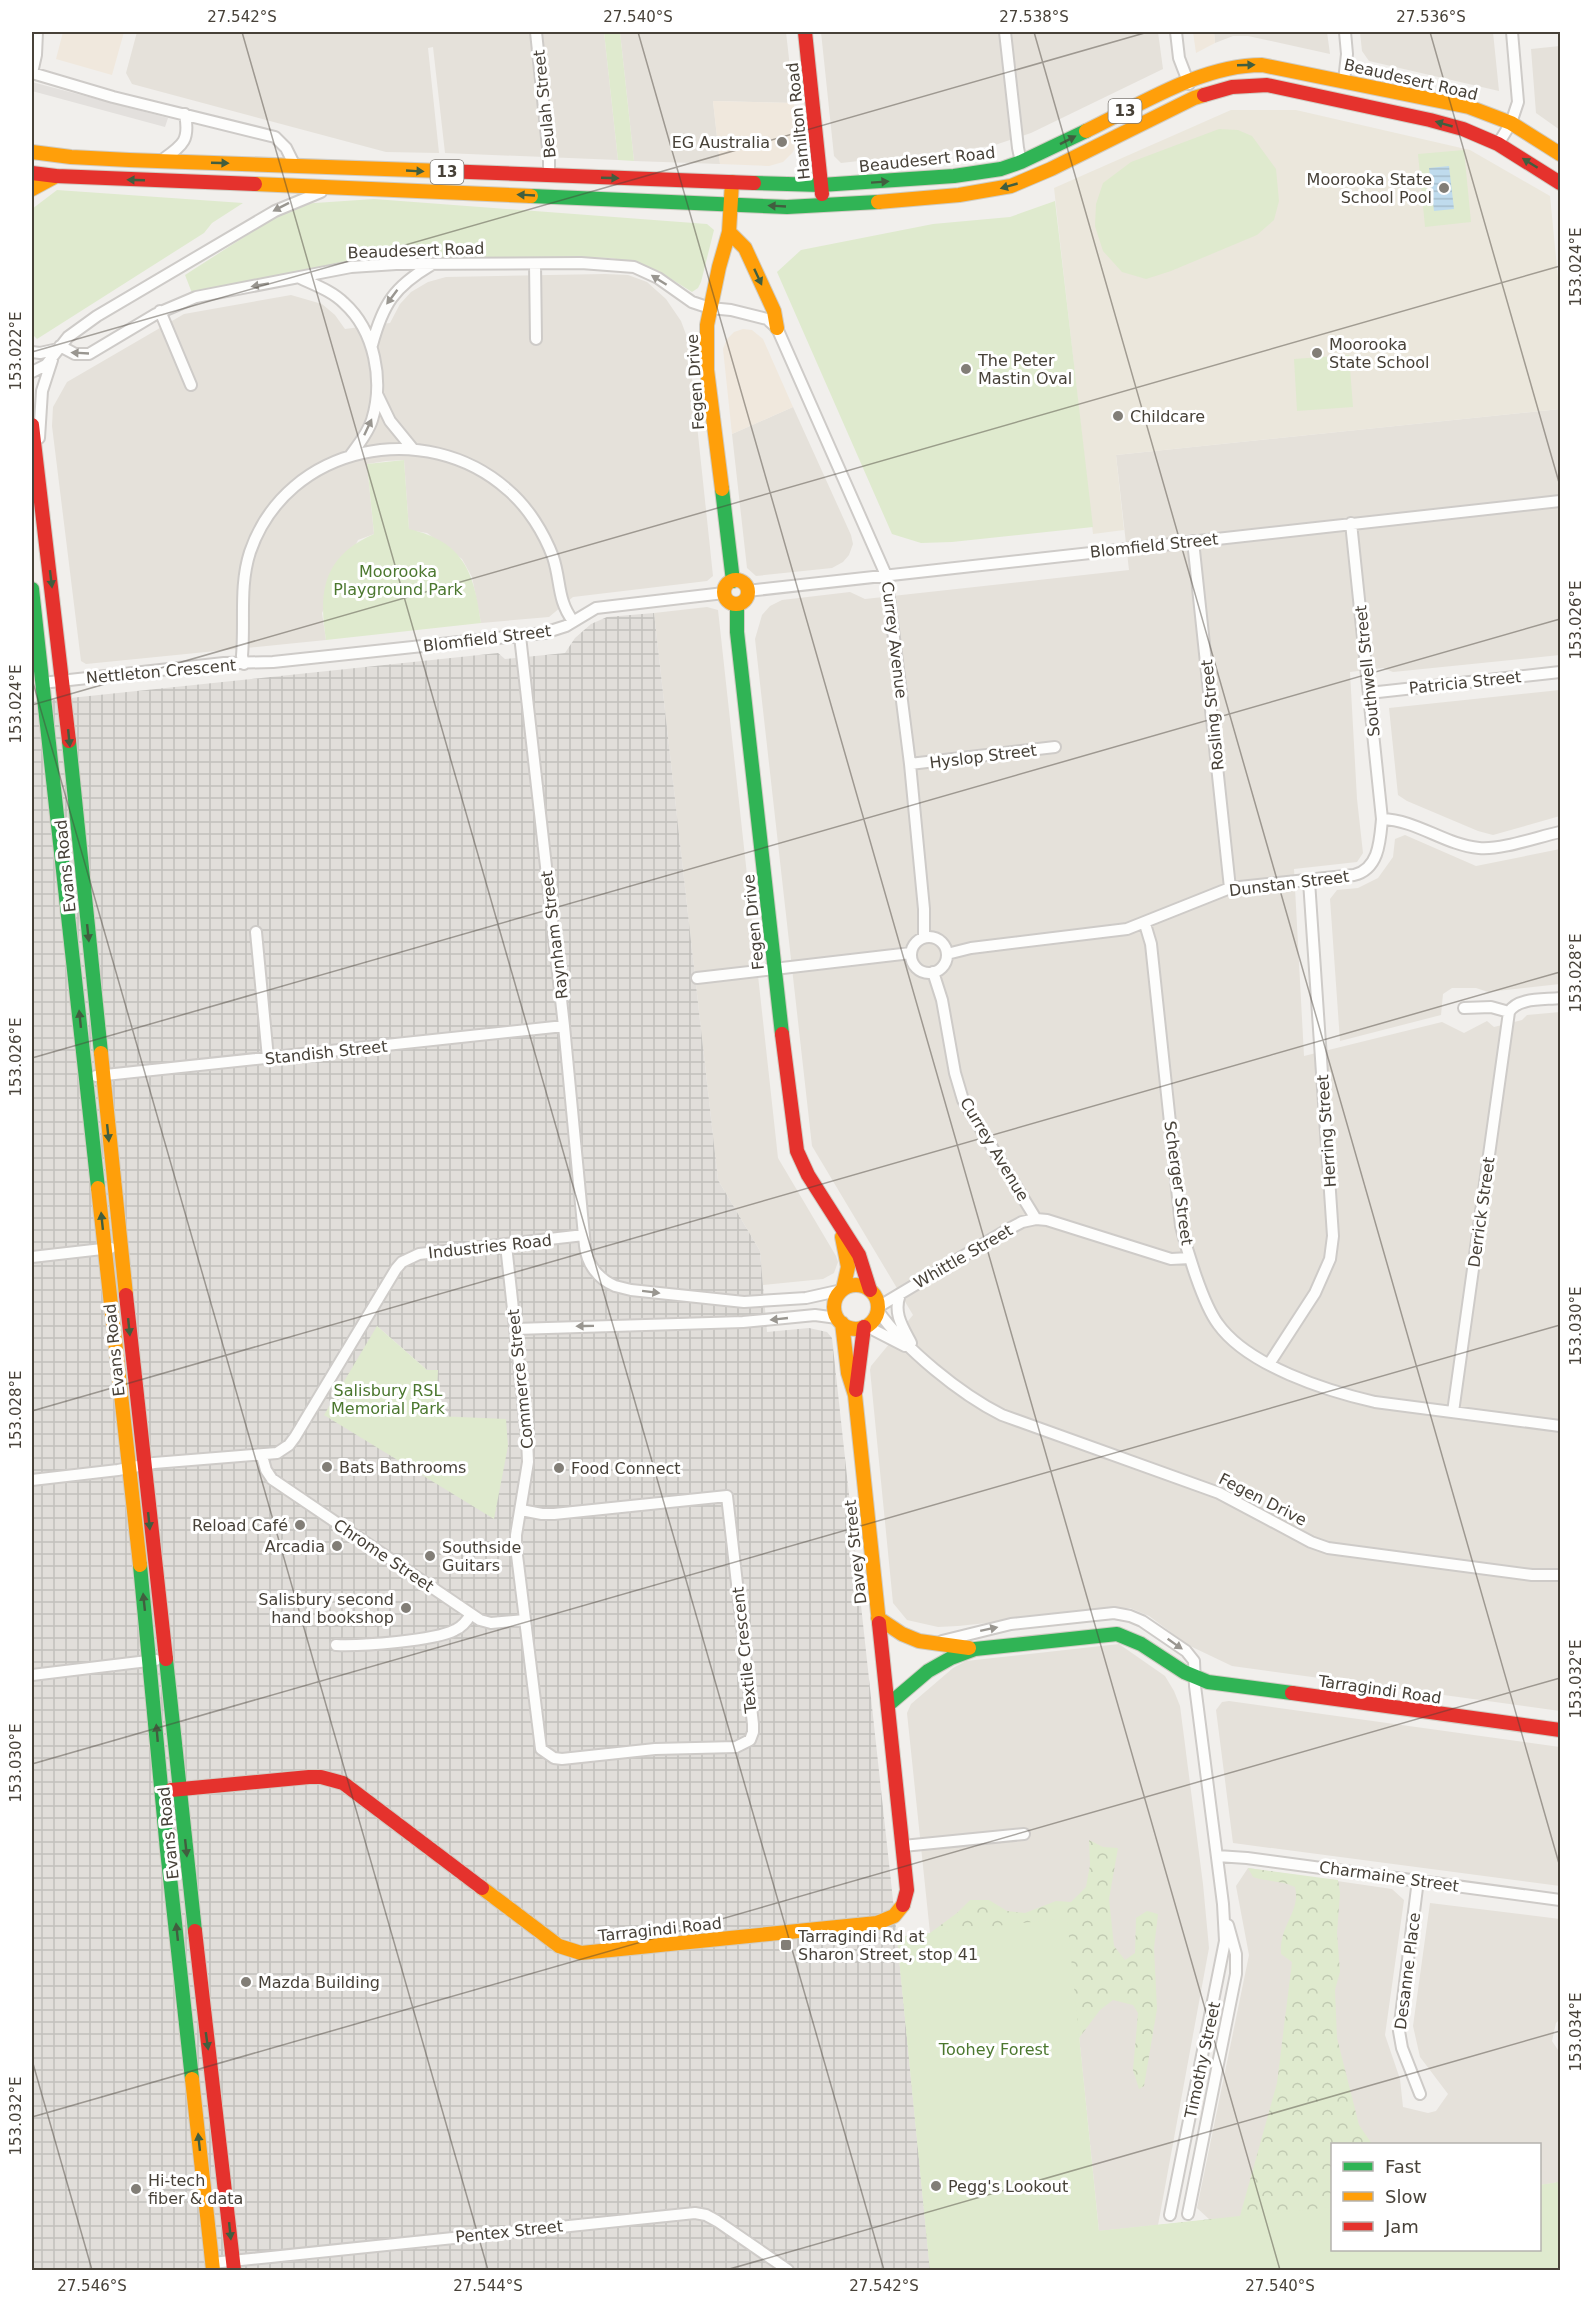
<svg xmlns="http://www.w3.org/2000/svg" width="1592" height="2302" font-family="'DejaVu Sans',sans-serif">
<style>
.residential{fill:#e5e1da}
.commercial{fill:#f0e8dd}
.industrial{fill:url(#industrial-grid);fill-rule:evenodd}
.education{fill:#ebe7dc}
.forest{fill:url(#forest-crowns)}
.green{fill:#dfeace}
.parking{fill:#e3e0dd}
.water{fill:url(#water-rules)}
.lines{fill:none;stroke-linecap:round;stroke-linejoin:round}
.street-casing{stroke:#cecbc8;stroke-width:14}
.fast-casing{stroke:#d0ccc3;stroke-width:16}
.slow-casing{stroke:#d0ccc3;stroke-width:16}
.jam-casing{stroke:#d0ccc3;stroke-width:16}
.street{stroke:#fdfdfc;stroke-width:10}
.fast{stroke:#30b455;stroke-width:14}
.slow{stroke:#ff9f0a;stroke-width:14}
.jam{stroke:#e5322d;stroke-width:14}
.oneway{fill:#415e3f}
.oneway2{fill:#999690}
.ticks{fill:none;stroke:#474138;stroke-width:1.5;stroke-opacity:0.45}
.poi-dot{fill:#827e77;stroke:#fff;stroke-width:2}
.labels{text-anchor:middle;stroke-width:6;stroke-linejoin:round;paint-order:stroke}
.shield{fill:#fff;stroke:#7e7a74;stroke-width:1.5}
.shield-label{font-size:15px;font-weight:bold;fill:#474138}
.street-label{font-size:16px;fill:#474138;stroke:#fff}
.poi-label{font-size:16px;fill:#474138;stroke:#fff;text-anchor:start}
.park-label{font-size:16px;fill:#4b772e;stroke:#fff}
.neatline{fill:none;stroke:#474138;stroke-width:2}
.ticks-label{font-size:15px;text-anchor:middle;fill:#474138}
</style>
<defs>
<pattern id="industrial-grid" width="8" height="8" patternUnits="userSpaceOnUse" patternTransform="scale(1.5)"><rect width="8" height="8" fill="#e1deda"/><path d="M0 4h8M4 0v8" fill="none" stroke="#c2c0bc"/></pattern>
<pattern id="forest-crowns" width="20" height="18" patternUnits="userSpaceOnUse" patternTransform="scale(1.5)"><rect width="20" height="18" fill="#dfeace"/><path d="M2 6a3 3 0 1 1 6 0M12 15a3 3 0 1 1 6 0" fill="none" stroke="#c1cab2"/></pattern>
<pattern id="water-rules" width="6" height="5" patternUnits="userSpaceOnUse" patternTransform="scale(1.5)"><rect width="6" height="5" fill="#bfdbed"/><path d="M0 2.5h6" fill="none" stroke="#a6bdcc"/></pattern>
</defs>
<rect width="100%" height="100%" fill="#f1efec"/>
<path class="residential" d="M137,32H604L618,160L445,153L433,47L428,48L439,153L386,152L132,84L126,73Z
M620,32H786L794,103L713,101L720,164L634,161Z
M821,32H1158L1163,69L1031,133L992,146L841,163L834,156Z
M1214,32H1327L1330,54L1248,36H1233L1215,43Z
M1360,32H1493L1499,91L1369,61L1362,51Z
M1560,46V130L1536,113L1531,49Z
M605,274L628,275L647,282L666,299L681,321L688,340L713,576L707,581L573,597L549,617L481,623L472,577L462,559L427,533L409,530L404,460L386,461L367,464L374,534L358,540L322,613L326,640L86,664L81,661L52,426L53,407L67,382L184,314L291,295L322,304L335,315L345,329L390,323L400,304L411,292L428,282L446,277Z
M793,407L851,535L853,544L849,555L843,562L832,568L756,576L747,568L732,434Z
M1560,409V655L1393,672L1383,668L1350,672L1357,799L1363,853L1357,862L1294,869L1304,1056L1442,1022L1464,1033L1487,1021L1494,1027L1522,1020L1527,1015L1560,1012V1568L1558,1586L1560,1617V1711L1232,1666L1188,1645L1149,1616L1130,1608L958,1626L938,1627L907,1620L893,1603L870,1370L871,1366L913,1315L812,1146L755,639L762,615L770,606L782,600L850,592L865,599L1129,570L1116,455Z
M707,607L718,610L778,1158L836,1256L838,1262L834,1273L823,1279L763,1285L760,1251L718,1180L654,613Z
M1560,690V816L1493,835L1478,831L1407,801L1398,795L1389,708Z
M1405,835L1476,866L1560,849V984L1488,992L1476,988H1452L1443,994L1441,1015L1340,1041L1330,899L1337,890L1358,888L1378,878L1393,857L1395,839Z
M1119,1644L1165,1676L1174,1691L1180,1706L1203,1884L1209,1948L1158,2225L1099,2231L1067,1919L930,1933L907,1713L911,1704L953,1668L966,1661Z
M1229,1701L1560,1747V1886L1233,1843L1216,1710L1222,1702Z
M1248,1868L1392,1889L1404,1900L1385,2035L1400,2079L1403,2107L1428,2113L1436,2111L1448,2094L1420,2057L1413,2026L1430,1903L1560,1919V2019L1556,2023L1552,2041L1560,2053V2182L1540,2185V2144H1332V2207L1210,2220L1197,2208L1249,1955L1236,1886Z"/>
<path class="commercial" d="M63,32H124L112,75L56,59Z
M1193,32H1214L1215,43L1196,53Z
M713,101L794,103L797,141L793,152L783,162L769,166L720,164Z
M743,329L752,330L763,339L793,407L732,434L723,349L727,339L734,332Z"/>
<path class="industrial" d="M654,613L718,1180L760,1251L767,1332L809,1328L827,1332L832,1338L897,1937L930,2270H32V702L498,653L505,659L565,653L575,638L591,624L607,617ZM377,1326L427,1370L436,1416Z"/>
<path class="education" d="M1231,110H1296L1470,150L1550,196L1560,298V409L1116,455L1124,530L1093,534L1054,188Z"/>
<path class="forest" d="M1089,1840L1103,1847L1118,1848L1109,1899L1114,1946L1125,1960L1135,1953L1136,1918L1147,1911L1158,1914L1154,1948L1157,2009L1144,2086L1139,2089L1133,2070L1138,2013L1133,2005L1113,2000L1100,2010L1079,2038L1098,2231L1240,2216L1277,2083L1292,1962L1281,1954C1279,1925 1301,1912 1295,1887C1281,1880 1268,1882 1253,1877L1248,1868L1338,1880L1340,1893L1337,1933L1340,1972L1335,1990L1337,2038L1359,2125L1372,2144H1332V2250H1540V2185L1560,2182V2270H930L897,1937L930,1933L957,1913L970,1900H989L1007,1911L1025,1913L1056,1901L1071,1902L1086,1887L1090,1865Z"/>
<path class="green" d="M604,32H620L634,161L618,160Z
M1219,129L1238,130L1252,136L1276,169L1279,201L1274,220L1257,235L1171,271L1146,279L1122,272L1103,251L1095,226L1096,204L1103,183L1131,162Z
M1464,150L1471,222L1425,227L1418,154Z
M57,190L243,203L212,223L204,233L37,339L33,335L32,322V209Z
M374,199L707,224L714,230L701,282L698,288L692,292L660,272L636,263L611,258L573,257L431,258L359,261L192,293L185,275L269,221L300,204Z
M1055,201L1093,527L952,542L921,543L892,534L777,272L801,250L933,224L1010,217Z
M1349,355L1353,407L1297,411L1294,359Z
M404,460L409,529C464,542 474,572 481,623L326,640C318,590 324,556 374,534L367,464Z
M377,1326L427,1370H438L436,1416L506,1419L508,1446L494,1519L324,1415Z
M1067,1918L1099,2231L1332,2207V2250H1540V2185L1560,2182V2270H930L897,1937Z"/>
<path class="parking" d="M32,82L168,118L165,127L32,91Z"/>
<path class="water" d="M1449,166L1454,209L1434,211L1429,168Z"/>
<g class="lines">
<g class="street-casing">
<path id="street" d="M37,32L36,55L32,73L113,97L275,137L286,148L295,166
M536,32L549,157V176
M1005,32L1018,148L1021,162
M1176,32L1179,58L1189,84
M1344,81L1347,54L1345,32
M1498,144L1511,123L1518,102L1512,32
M162,160C183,145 190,141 185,114
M535,264L536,339
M300,278C315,285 332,291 344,303C375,331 384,381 372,420C368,433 358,445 350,456
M160,311L191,385
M372,345C383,304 394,287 431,265
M60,346L75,354H89L156,314L196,297L351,267L396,264L581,263L634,267L658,278L692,302L710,308L731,310L767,319L777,328L886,575L910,764L924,909V937
M32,352L40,353L58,349
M32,372L46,365L68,337L97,316L275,211L321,192
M377,394L390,421L412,448
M39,438L42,391L52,360
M1193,541L1230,888
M747,591L1560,501
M520,636L564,1026L585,1246C587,1264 598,1279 615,1286L631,1290L744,1302L806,1298L842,1290
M244,664L242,656C245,621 239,586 250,552C287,444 426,417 508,490C528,507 544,533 553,557C561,581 557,600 573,621
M42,683L224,663L273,662L544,633L566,626L596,608L724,593
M1369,693L1560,672
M910,764L1055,747
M1382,819C1417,820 1445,845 1479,848C1502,850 1537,837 1560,832
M1145,924L1151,944L1181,1226C1187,1251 1203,1304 1218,1324C1248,1366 1327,1391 1375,1402L1560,1426
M256,932L268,1058
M911 955a18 18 0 1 1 36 0a18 18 0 1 1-36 0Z
M947,954L971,948L1127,929L1230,888L1354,875C1379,869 1380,841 1382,819L1351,523
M933,972L942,1000L955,1073L963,1100L1036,1219
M697,978L911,953
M1464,1008L1491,1007L1509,1012
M96,1076L564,1026
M506,1245L527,1438L528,1462L516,1535V1547L541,1749L554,1758L562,1759L655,1749L736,1747L750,1740L753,1732V1724L727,1496L554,1514H542L521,1510
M32,1257L111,1248
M900,1294C893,1313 902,1326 911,1343
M878,1307L1007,1230L1022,1222L1036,1219L1047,1220L1171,1259L1190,1258
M878,1311C905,1349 960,1394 1002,1415L1219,1493L1311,1542L1328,1548L1532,1575H1560
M866,1326L905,1346
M515,1329L743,1322L815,1315L837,1318
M1269,1364L1315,1293L1330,1259L1333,1236L1309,881
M1453,1412L1509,1012C1518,997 1545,1000 1560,998
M262,1456L266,1470L272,1479L480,1620L491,1623L525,1620
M32,1480L118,1470L154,1463L277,1453L289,1445L295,1437L396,1269L402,1262L419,1254L584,1235
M942,1641L1011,1624L1114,1613L1130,1616L1142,1621L1186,1651L1194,1661L1195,1686L1223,1904L1225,1941L1170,2215
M336,1645C361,1646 434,1641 455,1630C462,1627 467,1621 471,1614
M32,1675L156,1660
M903,1846L1024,1834
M1217,1856L1247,1858L1560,1900
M1418,1880L1399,2031L1402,2048L1420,2094
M1188,2214L1236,1974V1954L1228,1925
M212,2263L695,2213L706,2215L717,2221L788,2270"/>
</g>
<g class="fast-casing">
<path id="fast" d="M754,183L821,185L954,176L1001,169L1021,162L1086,131
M531,196L787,207L878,202
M722,489L733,581
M32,589L98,1188
M737,604V632L782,1034
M69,741L101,1053
M140,1565L167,1850L192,2079
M166,1659L195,1931
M888,1705L928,1671L951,1658L975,1649L1117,1634L1141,1644L1184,1672L1208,1682L1292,1693"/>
</g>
<g class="slow-casing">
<path id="slow" d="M1086,131C1140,105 1201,65 1262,65L1469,107L1511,123L1560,154
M32,152L71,157L129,160L443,171
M255,184L531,196
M32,189L56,176
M878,202L959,195L1011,186L1051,169L1194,98L1204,95
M729,232L745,248L774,311L777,328
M722,489L707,370V325L719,267L729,232L732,182
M724 592a12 12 0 1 1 24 0a12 12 0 1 1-24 0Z
M101,1053L126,1295
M98,1188L140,1565
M842,1237L848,1267L843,1289
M834 1307a22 22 0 1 1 44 0a22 22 0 1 1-44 0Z
M842,1323L848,1373L855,1395L879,1623
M878,1618L902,1634L919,1641L969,1648
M482,1888L559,1946L581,1953L877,1923L894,1916L903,1905
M192,2079L213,2270"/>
</g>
<g class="jam-casing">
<path id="jam" d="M805,32L822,194
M1204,95L1232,87L1267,85L1430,120L1463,129L1498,144L1560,183
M443,171L754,183
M32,173L56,176L255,184
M32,425L69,741
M782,1034L797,1151L808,1175L859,1255L870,1290
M126,1295L166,1659
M856,1390L864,1327
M879,1623L907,1890L903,1905
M1292,1693L1560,1730
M171,1790L309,1777H321L343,1783L482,1888
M195,1931L234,2270"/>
</g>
<use href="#street" class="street"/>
<use href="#fast" class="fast"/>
<use href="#slow" class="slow"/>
<use href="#jam" class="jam"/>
</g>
<defs><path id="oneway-solid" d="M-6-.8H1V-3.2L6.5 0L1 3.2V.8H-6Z" transform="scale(1.5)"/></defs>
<g class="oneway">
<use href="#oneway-solid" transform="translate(1246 65) rotate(-2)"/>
<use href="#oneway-solid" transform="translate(1444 124) rotate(-164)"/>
<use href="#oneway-solid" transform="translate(1068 140) rotate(-27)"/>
<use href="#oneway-solid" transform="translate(220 163) rotate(2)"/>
<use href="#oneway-solid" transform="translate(1530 163) rotate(-148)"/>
<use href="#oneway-solid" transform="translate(415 171) rotate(3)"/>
<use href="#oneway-solid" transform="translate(610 178) rotate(2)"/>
<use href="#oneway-solid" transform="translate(136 180) rotate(-178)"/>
<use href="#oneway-solid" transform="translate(880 182) rotate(-4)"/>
<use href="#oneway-solid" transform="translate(1009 186) rotate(164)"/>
<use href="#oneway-solid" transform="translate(526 195) rotate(-177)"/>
<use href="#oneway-solid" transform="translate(777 206) rotate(-177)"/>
<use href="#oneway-solid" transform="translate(758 277) rotate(65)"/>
<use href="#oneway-solid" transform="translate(51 579) rotate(83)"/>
<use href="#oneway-solid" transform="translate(69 738) rotate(84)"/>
<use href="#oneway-solid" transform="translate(88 933) rotate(84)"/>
<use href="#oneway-solid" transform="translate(80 1019) rotate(-96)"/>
<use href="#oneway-solid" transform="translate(108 1133) rotate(84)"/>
<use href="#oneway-solid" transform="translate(102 1221) rotate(-96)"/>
<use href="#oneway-solid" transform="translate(129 1327) rotate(84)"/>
<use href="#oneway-solid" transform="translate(149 1521) rotate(84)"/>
<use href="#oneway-solid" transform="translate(144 1602) rotate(-96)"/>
<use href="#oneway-solid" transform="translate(157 1733) rotate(-95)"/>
<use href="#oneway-solid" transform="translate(186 1848) rotate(84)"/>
<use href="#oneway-solid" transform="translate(177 1932) rotate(-96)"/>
<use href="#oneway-solid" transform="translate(207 2041) rotate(82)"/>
<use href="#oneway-solid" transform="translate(199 2142) rotate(-96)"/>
<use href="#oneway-solid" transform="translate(230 2231) rotate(84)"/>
</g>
<g class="oneway2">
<use href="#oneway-solid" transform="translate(281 207) rotate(153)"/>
<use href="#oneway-solid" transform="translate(659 280) rotate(-148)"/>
<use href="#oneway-solid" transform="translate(260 285) rotate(170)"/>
<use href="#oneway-solid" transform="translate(392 297) rotate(127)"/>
<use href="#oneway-solid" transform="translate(80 353) rotate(-177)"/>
<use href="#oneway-solid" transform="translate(368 427) rotate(-65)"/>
<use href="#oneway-solid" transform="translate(651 1292) rotate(7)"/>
<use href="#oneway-solid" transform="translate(779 1319) rotate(174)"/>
<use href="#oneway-solid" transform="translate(585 1326) rotate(179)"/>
<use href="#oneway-solid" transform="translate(989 1629) rotate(-12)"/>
<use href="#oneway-solid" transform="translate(1175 1644) rotate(35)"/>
</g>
<path class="ticks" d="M242,32L884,2270M638,32L1280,2270M1034,32L1560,1867M1430,32L1560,486M32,352L1148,32M32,679L488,2270M32,705L1560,266M32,1058L1560,619M32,1411L1560,972M32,1764L1560,1325M32,2060L92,2270M32,2117L1560,1678M726,2270L1560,2031"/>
<g class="poi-dot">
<circle cx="782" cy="142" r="6"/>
<circle cx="1444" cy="188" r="6"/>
<circle cx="1317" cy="353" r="6"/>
<circle cx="966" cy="369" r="6"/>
<circle cx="1118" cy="416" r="6"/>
<circle cx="327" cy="1467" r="6"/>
<circle cx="559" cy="1468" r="6"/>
<circle cx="300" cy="1525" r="6"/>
<circle cx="337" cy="1546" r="6"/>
<circle cx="430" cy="1556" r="6"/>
<circle cx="406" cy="1608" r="6"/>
<rect x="780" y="1939" width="12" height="12" rx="3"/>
<circle cx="246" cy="1982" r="6"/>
<circle cx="936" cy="2186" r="6"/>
<circle cx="136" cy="2189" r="6"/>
</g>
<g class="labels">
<g class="shield">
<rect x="1108.5" y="99" width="33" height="24" rx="4.5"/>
<rect x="430.5" y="160" width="33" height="24" rx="4.5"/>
</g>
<g class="shield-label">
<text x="1125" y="116">13</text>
<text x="447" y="177">13</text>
</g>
<g class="street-label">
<text transform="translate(1411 79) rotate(13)" y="6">Beaudesert Road</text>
<text transform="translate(544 104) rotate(-96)" y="6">Beulah Street</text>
<text transform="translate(798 121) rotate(-96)" y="6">Hamilton Road</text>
<text transform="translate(927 159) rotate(-6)" y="6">Beaudesert Road</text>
<text transform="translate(416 250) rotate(-2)" y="6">Beaudesert Road</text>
<text transform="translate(695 382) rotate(-94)" y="6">Fegen Drive</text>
<text transform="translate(1154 545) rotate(-6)" y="6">Blomfield Street</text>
<text transform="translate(487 638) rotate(-7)" y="6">Blomfield Street</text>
<text transform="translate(895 640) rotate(83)" y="6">Currey Avenue</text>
<text transform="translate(161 671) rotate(-5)" y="6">Nettleton Crescent</text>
<text transform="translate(1367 671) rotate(-96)" y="6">Southwell Street</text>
<text transform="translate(1465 682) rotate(-6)" y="6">Patricia Street</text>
<text transform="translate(1212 715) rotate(-96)" y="6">Rosling Street</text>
<text transform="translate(983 756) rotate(-7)" y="6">Hyslop Street</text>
<text transform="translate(65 866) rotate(-96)" y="6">Evans Road</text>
<text transform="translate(1289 883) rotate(-7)" y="6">Dunstan Street</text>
<text transform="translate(753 922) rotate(-96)" y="6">Fegen Drive</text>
<text transform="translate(554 935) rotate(-97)" y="6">Raynham Street</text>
<text transform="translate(326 1052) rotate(-6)" y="6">Standish Street</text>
<text transform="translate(1326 1131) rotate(-94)" y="6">Herring Street</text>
<text transform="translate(995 1149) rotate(59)" y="6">Currey Avenue</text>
<text transform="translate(1179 1183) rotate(82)" y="6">Scherger Street</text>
<text transform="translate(1481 1212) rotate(-82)" y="6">Derrick Street</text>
<text transform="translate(490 1246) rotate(-6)" y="6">Industries Road</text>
<text transform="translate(963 1256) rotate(-30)" y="6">Whittle Street</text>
<text transform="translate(114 1350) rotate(-96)" y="6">Evans Road</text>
<text transform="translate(520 1379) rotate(-96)" y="6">Commerce Street</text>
<text transform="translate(1263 1499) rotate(27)" y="6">Fegen Drive</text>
<text transform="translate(855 1552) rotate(-96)" y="6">Davey Street</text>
<text transform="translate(384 1555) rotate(34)" y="6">Chrome Street</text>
<text transform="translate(744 1650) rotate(-96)" y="6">Textile Crescent</text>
<text transform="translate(1380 1689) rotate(8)" y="6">Tarragindi Road</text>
<text transform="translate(168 1833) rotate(-96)" y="6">Evans Road</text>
<text transform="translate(1389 1876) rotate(8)" y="6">Charmaine Street</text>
<text transform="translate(660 1929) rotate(-6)" y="6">Tarragindi Road</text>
<text transform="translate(1407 1971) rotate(-83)" y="6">Desanne Place</text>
<text transform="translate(1202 2060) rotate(-78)" y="6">Timothy Street</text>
<text transform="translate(509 2231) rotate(-6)" y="6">Pentex Street</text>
</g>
<g class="poi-label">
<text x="770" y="148" text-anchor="end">EG Australia</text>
<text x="1432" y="185" text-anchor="end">Moorooka State<tspan x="1432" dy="18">School Pool</tspan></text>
<text x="1329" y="350">Moorooka<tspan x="1329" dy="18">State School</tspan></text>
<text x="978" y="366">The Peter<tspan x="978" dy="18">Mastin Oval</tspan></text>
<text x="1130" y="422">Childcare</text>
<text x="339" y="1473">Bats Bathrooms</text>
<text x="571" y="1474">Food Connect</text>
<text x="288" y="1531" text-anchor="end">Reload Café</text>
<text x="325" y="1552" text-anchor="end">Arcadia</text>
<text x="442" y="1553">Southside<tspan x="442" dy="18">Guitars</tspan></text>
<text x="394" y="1605" text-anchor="end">Salisbury second<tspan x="394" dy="18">hand bookshop</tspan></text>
<text x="798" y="1942">Tarragindi Rd at<tspan x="798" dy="18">Sharon Street, stop 41</tspan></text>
<text x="258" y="1988">Mazda Building</text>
<text x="148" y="2186">Hi-tech<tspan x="148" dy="18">fiber &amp; data</tspan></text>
<text x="948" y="2192">Pegg's Lookout</text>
</g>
<g class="park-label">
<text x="398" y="577">Moorooka<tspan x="398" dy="18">Playground Park</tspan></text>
<text x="388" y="1396">Salisbury RSL<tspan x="388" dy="18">Memorial Park</tspan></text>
<text x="994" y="2055">Toohey Forest</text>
</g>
</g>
<rect width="1592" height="2302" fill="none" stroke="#ffffff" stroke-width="66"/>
<rect x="1331" y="2143" width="210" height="108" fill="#ffffff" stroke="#b5b3af" stroke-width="1.5"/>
<rect x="1343" y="2162" width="30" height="9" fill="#30b455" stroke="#b5b3af" stroke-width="1.5"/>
<text x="1385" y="2173" font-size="18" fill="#474138">Fast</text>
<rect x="1343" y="2192" width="30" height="9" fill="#ff9f0a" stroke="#b5b3af" stroke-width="1.5"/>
<text x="1385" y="2203" font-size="18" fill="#474138">Slow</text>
<rect x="1343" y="2222" width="30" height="9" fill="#e5322d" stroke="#b5b3af" stroke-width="1.5"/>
<text x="1385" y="2233" font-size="18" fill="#474138">Jam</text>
<rect x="33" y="33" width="1526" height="2236" class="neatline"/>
<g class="ticks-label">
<text x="242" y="22">27.542°S</text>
<text x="638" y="22">27.540°S</text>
<text x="1034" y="22">27.538°S</text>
<text x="1431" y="22">27.536°S</text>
<text transform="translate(1576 267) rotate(-90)" y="5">153.024°E</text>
<text transform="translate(16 351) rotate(-90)" y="5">153.022°E</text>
<text transform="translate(1576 620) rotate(-90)" y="5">153.026°E</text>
<text transform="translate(16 704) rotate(-90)" y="5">153.024°E</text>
<text transform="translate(1576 973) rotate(-90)" y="5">153.028°E</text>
<text transform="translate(16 1057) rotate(-90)" y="5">153.026°E</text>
<text transform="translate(1576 1326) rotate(-90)" y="5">153.030°E</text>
<text transform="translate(16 1410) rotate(-90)" y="5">153.028°E</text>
<text transform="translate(1576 1679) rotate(-90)" y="5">153.032°E</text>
<text transform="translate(16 1763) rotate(-90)" y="5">153.030°E</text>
<text transform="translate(1576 2032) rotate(-90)" y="5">153.034°E</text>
<text transform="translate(16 2116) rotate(-90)" y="5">153.032°E</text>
<text x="92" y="2291">27.546°S</text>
<text x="488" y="2291">27.544°S</text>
<text x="884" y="2291">27.542°S</text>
<text x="1280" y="2291">27.540°S</text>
</g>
</svg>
